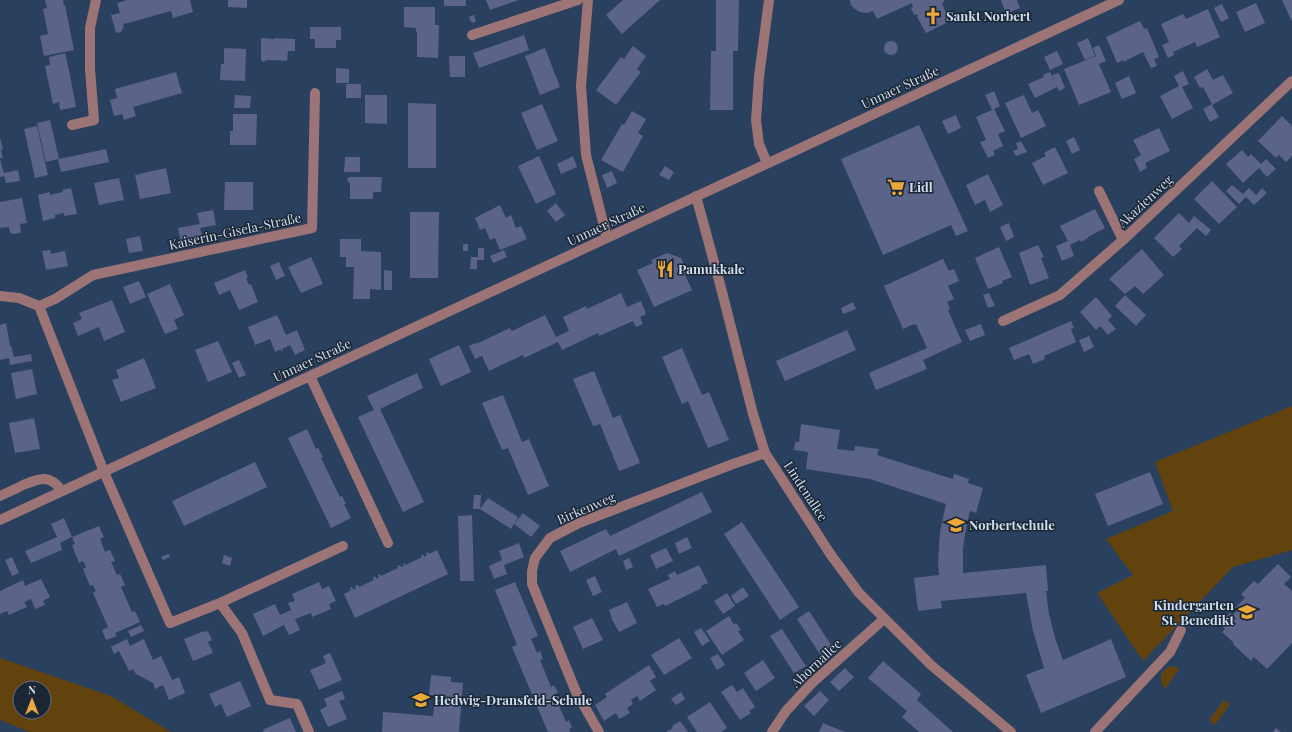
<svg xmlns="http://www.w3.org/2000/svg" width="1292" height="732" font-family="'Playfair Display',serif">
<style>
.green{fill:#62430e;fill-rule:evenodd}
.building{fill:#5b6389}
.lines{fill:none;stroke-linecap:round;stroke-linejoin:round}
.minor{stroke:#9c7476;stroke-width:10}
.labels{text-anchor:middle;stroke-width:3;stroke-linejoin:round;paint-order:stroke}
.poi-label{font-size:13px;font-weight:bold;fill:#cfddf0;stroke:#1c2735;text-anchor:start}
.street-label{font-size:13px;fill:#cfddf0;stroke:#1c2735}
</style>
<rect width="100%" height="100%" fill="#29405f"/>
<path class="green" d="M1292,406V550L1233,567L1143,661L1097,593L1133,575L1106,539L1173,511L1155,462Z
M0,658L111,696L171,732H30L0,720ZM20,688H44V712H20Z
M1171,666L1180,668L1165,689C1158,680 1160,670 1171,666Z
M1224,700L1230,704L1215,725L1209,720Z"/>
<path class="building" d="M45,0H63L64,5H65L74,50L44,56L40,36L48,34L43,9L47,8Z
M127,0H190L193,12L173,18L171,11L135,21L123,24L124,26L121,32L116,33L111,15L120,13L117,3Z
M228,0H247V8L228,7Z
M444,0H466V6H444Z
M486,0H519L490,10Z
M623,0H660L622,34L606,15Z
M716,0H739L738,51H733V110H710L711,51H716Z
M850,0H945L942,4L950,21L926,33L917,17H918L917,14L914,15L911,8L913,7L912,3L877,19L873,11L867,13L860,12L855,9L851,5Z
M1001,0H1017L1020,8L1006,14Z
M1282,0H1292V22Z
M1256,3L1265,23L1245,32L1236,12Z
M1222,4L1229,18L1221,22L1214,8Z
M404,7H435V25H439L438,58L417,57V32H416V28L404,27Z
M1208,9L1220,37L1197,47L1195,42L1173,52L1174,55L1168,58L1162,45L1169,42L1161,24L1183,14L1186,19Z
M474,15L476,21L472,23L469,17Z
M1140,21L1144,29L1147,28L1159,57L1154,59L1157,66L1151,68L1143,52L1123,62V60L1117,63L1106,37Z
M310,27H341V40H336V48H315V39H310Z
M524,35L529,50L479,68L473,53Z
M261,38L274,39L275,38L295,39V51H288L287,61L268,60L263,62L261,60Z
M1088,38L1095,56L1085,60L1077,43Z
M884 48a7 7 0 1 1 14 0a7 7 0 1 1-14 0Z
M1099,45L1106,61L1099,64L1111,92L1079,105L1064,69L1096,56L1093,48Z
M633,46L646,56L637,69L641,72L616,105L596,90L621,57L624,59Z
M224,48L246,49L245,81L220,80L221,64H224Z
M545,48L560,87L540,95L525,56Z
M1057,51L1063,64L1050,70L1044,57Z
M65,53L70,75L76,107L60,110L59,102L53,104L45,66L50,65L49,57Z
M449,56H465V77H450Z
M336,68L349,69V83H336Z
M1207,69L1213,80L1223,75L1233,93L1212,105L1219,117L1210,122L1203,109L1212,104L1203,87L1200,88L1194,77Z
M1183,71L1189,84L1182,87L1193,108L1172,119L1160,96L1179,86L1174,76Z
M176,72L182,93L133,107L136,116L124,120L122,114L114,116L110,100L117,98L115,89Z
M1050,72L1055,82L1052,75L1059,73L1065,88L1059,91L1057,87L1035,98L1028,84L1044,77L1043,75Z
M1129,76L1136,93L1122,99L1115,83Z
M346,84H361V98H346Z
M994,91L1000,106L994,109L1005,131L998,134L1003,146L993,151L995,155L988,158L980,142L986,140L976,117L992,110L985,95Z
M235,95L251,96L250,108H234Z
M365,95H387V124L365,123Z
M1024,95L1032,113L1038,110L1046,126L1021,138L1005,103Z
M408,103L436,104V168H408Z
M542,104L558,141L537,150L521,113Z
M632,111L646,119L638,133L643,136L623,172L601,160L622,124L624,125Z
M233,114H257L256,145H230V131H233Z
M956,115L961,128L948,134L942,121Z
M1282,116L1292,126V156L1286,162L1279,155L1276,158L1258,141Z
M50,120L59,159L106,149L109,162L61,172L58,159L46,162L37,123Z
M919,125L968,231L956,236L951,225L883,255L841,159Z
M37,126L48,175L35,178L24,129Z
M1159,128L1170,151L1145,163L1147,168L1140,172L1134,159L1141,155L1133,140Z
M1074,137L1080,150L1072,154L1066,141Z
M0,138L3,149L1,150L3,158H0Z
M1021,141L1027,152L1016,156L1013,151L1018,149L1016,143Z
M1055,147L1068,173L1043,185L1032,163L1046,156L1044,153Z
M1242,150L1248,157L1251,154L1261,164L1266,159L1276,169L1267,177L1259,168L1243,183L1226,164Z
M539,156L556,194L536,204L518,166Z
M573,156L577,167L561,174L557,164Z
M345,157H360V172H344Z
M0,159L4,173L18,170L20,181L6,183L4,176L0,177Z
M665,166L674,172L669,180L659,175Z
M166,168L171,193L140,199L135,175Z
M612,171L617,183L607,188L602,175Z
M988,174L1003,205L990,212L985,200L975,205L966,185Z
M349,177H382L381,192H373V199H350V184L347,180Z
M119,178L124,200L99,205L94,183Z
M1212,181L1237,207L1219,224L1194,199Z
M225,182H253V210H224Z
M1232,185L1243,194L1249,188L1256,195L1262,188L1267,193L1254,205L1246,197L1239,204L1226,191Z
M71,188L77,214L64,216V213L55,215V218L43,221L38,195L50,192V195L63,192L62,190Z
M22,198L27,223L20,224L21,233L13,234L10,233L9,227L0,228V202Z
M556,203L565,215L556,222L547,211Z
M500,205L506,218L511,215L516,228L521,226L527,239L500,250L495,238L490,240L485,228L480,230L475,218Z
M1095,209L1105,228L1088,237V238L1081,242L1080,240L1070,245L1074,256L1062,261L1056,246L1068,241L1060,226Z
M213,210L216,225L200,228L203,238L181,243L178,228L200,224L197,213Z
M410,212H439L438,278H410Z
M1179,213L1189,223L1194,216L1211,230L1206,236L1197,228L1179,246L1182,249L1173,257L1154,238Z
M1009,223L1014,237L1006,241L1000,227Z
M140,236L143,251L129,253L126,239Z
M340,239H361V251L381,252V290L370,289V299H353L354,267H346V257H340Z
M463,244H468V251H463Z
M1038,245L1044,257L1041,258L1049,278L1030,285L1019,253Z
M999,247L1012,277L1002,281L1003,283L988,289L975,258Z
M478,248H484V260H477V269H470L471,257H478Z
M1142,249L1164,275L1143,294L1135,286L1125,294L1109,279Z
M50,250L51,254L65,251L68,266L46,270L42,251Z
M504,250L507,257L493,263L490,256Z
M667,253L681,258L688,273L685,275L692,290L654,307L637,270L653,263L651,260Z
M311,257L323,284L301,293L288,267Z
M943,259L949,271L954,269L959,281L948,286L954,299L947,302L950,309L948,310L962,342L923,360L927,369L876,390L869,373L927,348L916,324L914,325V324L903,329L884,286Z
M279,262L285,276L276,280L270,266Z
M245,270L248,278H246L249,285L251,284L258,302L239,310L230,290L219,295L214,283Z
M384,270L392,271V290H384Z
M139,281L146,297L130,304L123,287Z
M170,284L184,315L174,320L178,329L165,334L147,294Z
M621,293L627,307L641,301L646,314L640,317L643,324L636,327L633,321L599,336L598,333L562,350L558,342L524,358L523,355L489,371L482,356L475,359L469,346L476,343V344L510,328L512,331L545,315L556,337L569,331L563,317L586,306L587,309Z
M989,293L995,306L988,308L983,295Z
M1125,295L1146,315L1136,326L1115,306Z
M1096,297L1112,316L1108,320L1116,329L1108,335L1100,326L1096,330L1080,312Z
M112,300L125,332L104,341L99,327L78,336L73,323L82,319L79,313Z
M853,302L856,309L843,314L841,308Z
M277,315L286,335L297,330L305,350L295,355L290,345L282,349L283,351H281V349L275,352L270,339L255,345L248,327Z
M1071,321L1074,328L1071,329L1076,342L1044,356L1045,359L1033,364L1029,354L1014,360L1009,348Z
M6,323L10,346H11L14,357L31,354L32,361L10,365L9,358L0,360V325Z
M981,324L985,335L970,341L965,330Z
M847,330L856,350L785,381L776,361Z
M1089,336L1094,347L1084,352L1079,340Z
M218,341L232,372L208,382L195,350Z
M459,345L471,372L441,386L429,359Z
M682,348L702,395L709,392L729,440L708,448L688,401L682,404L662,357Z
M144,358L156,388L121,402L112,380L119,378L116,370Z
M239,360L246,375L239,378L232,363Z
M32,369L37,394L16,399L11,373Z
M594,371L613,418L620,415L640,463L619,471L600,424L593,426L573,379Z
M417,373L423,388L380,409L424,502L403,512L358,417L374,410L367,396Z
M503,395L522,442L529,439L549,486L528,495L508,448L502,450L482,403Z
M34,418L40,449L15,453L9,423Z
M801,424L840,430L837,449L854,451L855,446L879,449L877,455L953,479L954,474L969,479L968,483L983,488L976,513L970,511L967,523L963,548V573L1046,565L1048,591H1046L1049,614L1055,638L1063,660L1111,639L1126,677L1041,713L1026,675L1044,668L1033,631L1026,593L941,601L942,608L918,611L914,578L939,575L938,561L940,532L946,504L870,479L806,469L808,452L794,450L795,442H799Z
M307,429L316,449L318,448L323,457L321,458L340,497L342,496L346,504H344L351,518L331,528L288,438Z
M255,462L267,487L184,526L172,501Z
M1150,472L1163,504L1108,526L1095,494Z
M702,492L712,512L619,556L616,549L570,572L560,551L606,529L610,536Z
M474,495H481L480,509L488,498L518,517L514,524L523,513L540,526L531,537L514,524L511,529L480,509H473Z
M472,515L474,581H460L458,516Z
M64,518L72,537L99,526L104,537L100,539L105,552L110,550L115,561L111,562L117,575L120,574L125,585L121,587L132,612L135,611L140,622L115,633L117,636L106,640L102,630L108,627L93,593L96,591L93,585L90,586L83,569L86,567L83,561L79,563L72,545L75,544L72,537L60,543L62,550L31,563L25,551L57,537L51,524Z
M742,522L799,607L780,620L724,534Z
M687,537L692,548L679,554L675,543Z
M519,543L524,557L504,565L507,574L494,579L489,566L502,560L499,551Z
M666,548L673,561L656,569L650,555Z
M437,550L448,574L355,618L344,594L351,590L350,588L352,587L353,590L356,588L355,586L358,585L359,587L374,580L373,578L375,576L376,579L379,577L378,575L380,574L381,576L398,568L397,566L400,565L401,567L404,566L403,564L405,563L406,565L422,557L421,555L423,554L424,557L427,555L426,553L428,552L429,554Z
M169,554L170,557L163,560L161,557Z
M224,555L232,558L230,566L222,563Z
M12,557L19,573L12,576L5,560Z
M629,558L633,567L626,570L623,561Z
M1278,564L1291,577L1284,584L1292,591V643L1267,669L1254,657L1251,661L1233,644L1234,643L1222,632L1225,629L1220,623L1230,613L1232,615L1237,611L1234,609L1245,598L1241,594L1254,581L1258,584Z
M699,565L708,583L701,586L702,588L665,606L664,604L657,607L648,589L670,579L668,575L675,571L677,575Z
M595,576L602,592L593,596L586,580Z
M41,579L50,597L43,601L45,605L35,609L31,599L24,602L27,607L9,615L7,611L0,614V591L23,580L25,586Z
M319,582L322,589L329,586L336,601L329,604L331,609L312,617L311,613L295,619L300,630L289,635L284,625L263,636L253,614L275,604L280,615L291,610L288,603L295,601L292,594Z
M515,582L538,636L531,639L537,653L540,651L543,659L540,660L551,687L554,685L558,693L554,694L566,722L569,720L572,728L569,729L570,732H548L512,647L517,645L495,590Z
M743,587L749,596L736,604L731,596Z
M727,593L735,606L723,614L714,601Z
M627,602L637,623L619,632L611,618H612L609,610Z
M809,611L833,648L821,656L797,619Z
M729,616L734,625L736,623L741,630L738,631L744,640L722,655L706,631Z
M592,618L603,640L583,649L573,627Z
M141,625L144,631L131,637L128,631Z
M701,628L710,641L702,646L694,632Z
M782,629L806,666L794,673L770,636Z
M204,631L205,632L208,631L212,640L208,642L213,653L193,661L184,639Z
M679,638L692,658L664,675L651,655Z
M127,639L130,646L144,639L153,660L161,656L172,680L179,677L185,693L169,700L163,685L155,689L153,683L136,674L133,669L129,671L119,651L114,654L111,647Z
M330,653L342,680L319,690L310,670L326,663L323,656Z
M718,654L725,665L717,670L710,658Z
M763,660L775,678L756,691L744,673Z
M883,661L921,694L917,700L953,732H919L902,717L907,711L868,678Z
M649,665L656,677L650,681L656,690L640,701L637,696L631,700L633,704L627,708L630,713L619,719L616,713L604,721L595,705L607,697L605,694Z
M845,668L854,677L839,691L830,682Z
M431,675L451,677V682L463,683L459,732H382L383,712L433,716L435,696L429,695Z
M240,681L251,706L227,717L221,704L215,707L209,694Z
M732,685L737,692L743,688L755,707L749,711L751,713L740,720L721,692Z
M342,691L345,699L339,701L347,719L328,727L320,710L327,706L324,699Z
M820,691L829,700L814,716L804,706Z
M681,692L685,699L676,705L671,699Z
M710,702L727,728L721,732H697L687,717Z
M290,718L296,732H263L264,729Z
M680,721L688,732H666L673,728L672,726Z
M823,723L845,732H819Z
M1276,728L1281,732H1273Z"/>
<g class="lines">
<path class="minor" d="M588,0L581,86L586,155L607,238
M472,35L578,0
M72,125L94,120L90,69V28L96,0
M767,163L759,144L756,120L759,77L769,0
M1099,191L1123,240
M696,196L720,284L753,414L765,453L831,555L859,593L931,665L1011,732
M0,296L19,298L39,306L104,472L170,623L220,603L343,546
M39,306L55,299L93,275L312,228L315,93
M1003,321L1060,295L1123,240L1292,81
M310,376L388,543
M0,496C8,492 16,489 23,485C40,478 50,474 62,491
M0,520L1119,0
M220,603L242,633L270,700L297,704L309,732
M599,732L576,692L532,584V571L535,558L550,538L579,523L733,464L765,453
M772,732L786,711L812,683L884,619
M1095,732L1170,652L1181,630"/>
</g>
<defs>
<g id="church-bare" transform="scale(1.38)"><path d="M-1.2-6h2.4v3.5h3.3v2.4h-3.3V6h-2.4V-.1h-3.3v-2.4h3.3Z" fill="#eca93a" stroke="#1c2735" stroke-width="2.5" paint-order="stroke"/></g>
<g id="supermarket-bare" transform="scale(1.38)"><path d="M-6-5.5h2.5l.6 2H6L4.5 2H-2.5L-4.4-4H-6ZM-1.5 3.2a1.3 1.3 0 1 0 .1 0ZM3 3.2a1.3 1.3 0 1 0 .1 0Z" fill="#eca93a" stroke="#1c2735" stroke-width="2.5" paint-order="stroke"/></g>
<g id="restaurant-bare" transform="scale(1.38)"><path d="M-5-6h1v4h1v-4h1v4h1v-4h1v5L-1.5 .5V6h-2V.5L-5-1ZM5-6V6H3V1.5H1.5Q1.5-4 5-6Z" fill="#eca93a" stroke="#1c2735" stroke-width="2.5" paint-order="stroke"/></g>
<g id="school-bare" transform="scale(1.38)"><path d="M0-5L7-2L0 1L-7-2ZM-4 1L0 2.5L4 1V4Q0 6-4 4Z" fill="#eca93a" stroke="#1c2735" stroke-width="2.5" paint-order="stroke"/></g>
</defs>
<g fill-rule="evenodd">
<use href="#church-bare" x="933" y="16"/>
<use href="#supermarket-bare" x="896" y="187"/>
<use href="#restaurant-bare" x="665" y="269"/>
<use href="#school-bare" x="956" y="525"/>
<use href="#school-bare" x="1247" y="612"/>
<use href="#school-bare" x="421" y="700"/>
</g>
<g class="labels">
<g class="poi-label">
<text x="946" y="21">Sankt Norbert</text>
<text x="909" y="192">Lidl</text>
<text x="678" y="274">Pamukkale</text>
<text x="969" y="530">Norbertschule</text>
<text x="1234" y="610" text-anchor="end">Kindergarten<tspan x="1234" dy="15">St. Benedikt</tspan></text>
<text x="434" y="705">Hedwig-Dransfeld-Schule</text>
</g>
<g class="street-label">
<text transform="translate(900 87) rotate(-25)" y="5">Unnaer Straße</text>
<text transform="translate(1145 201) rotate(-43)" y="5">Akazienweg</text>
<text transform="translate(606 224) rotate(-25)" y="5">Unnaer Straße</text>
<text transform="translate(235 231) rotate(-12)" y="5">Kaiserin-Gisela-Straße</text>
<text transform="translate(312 360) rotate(-25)" y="5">Unnaer Straße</text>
<text transform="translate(806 491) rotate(57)" y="5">Lindenallee</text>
<text transform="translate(586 508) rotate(-23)" y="5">Birkenweg</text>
<text transform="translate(816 663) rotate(-43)" y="5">Ahornallee</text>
</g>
</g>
<g transform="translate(32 700)"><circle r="19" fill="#1c2735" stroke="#647080"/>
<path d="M0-3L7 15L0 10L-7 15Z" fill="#eca93a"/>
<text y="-6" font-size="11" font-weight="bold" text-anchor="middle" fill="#cfddf0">N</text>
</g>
</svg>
